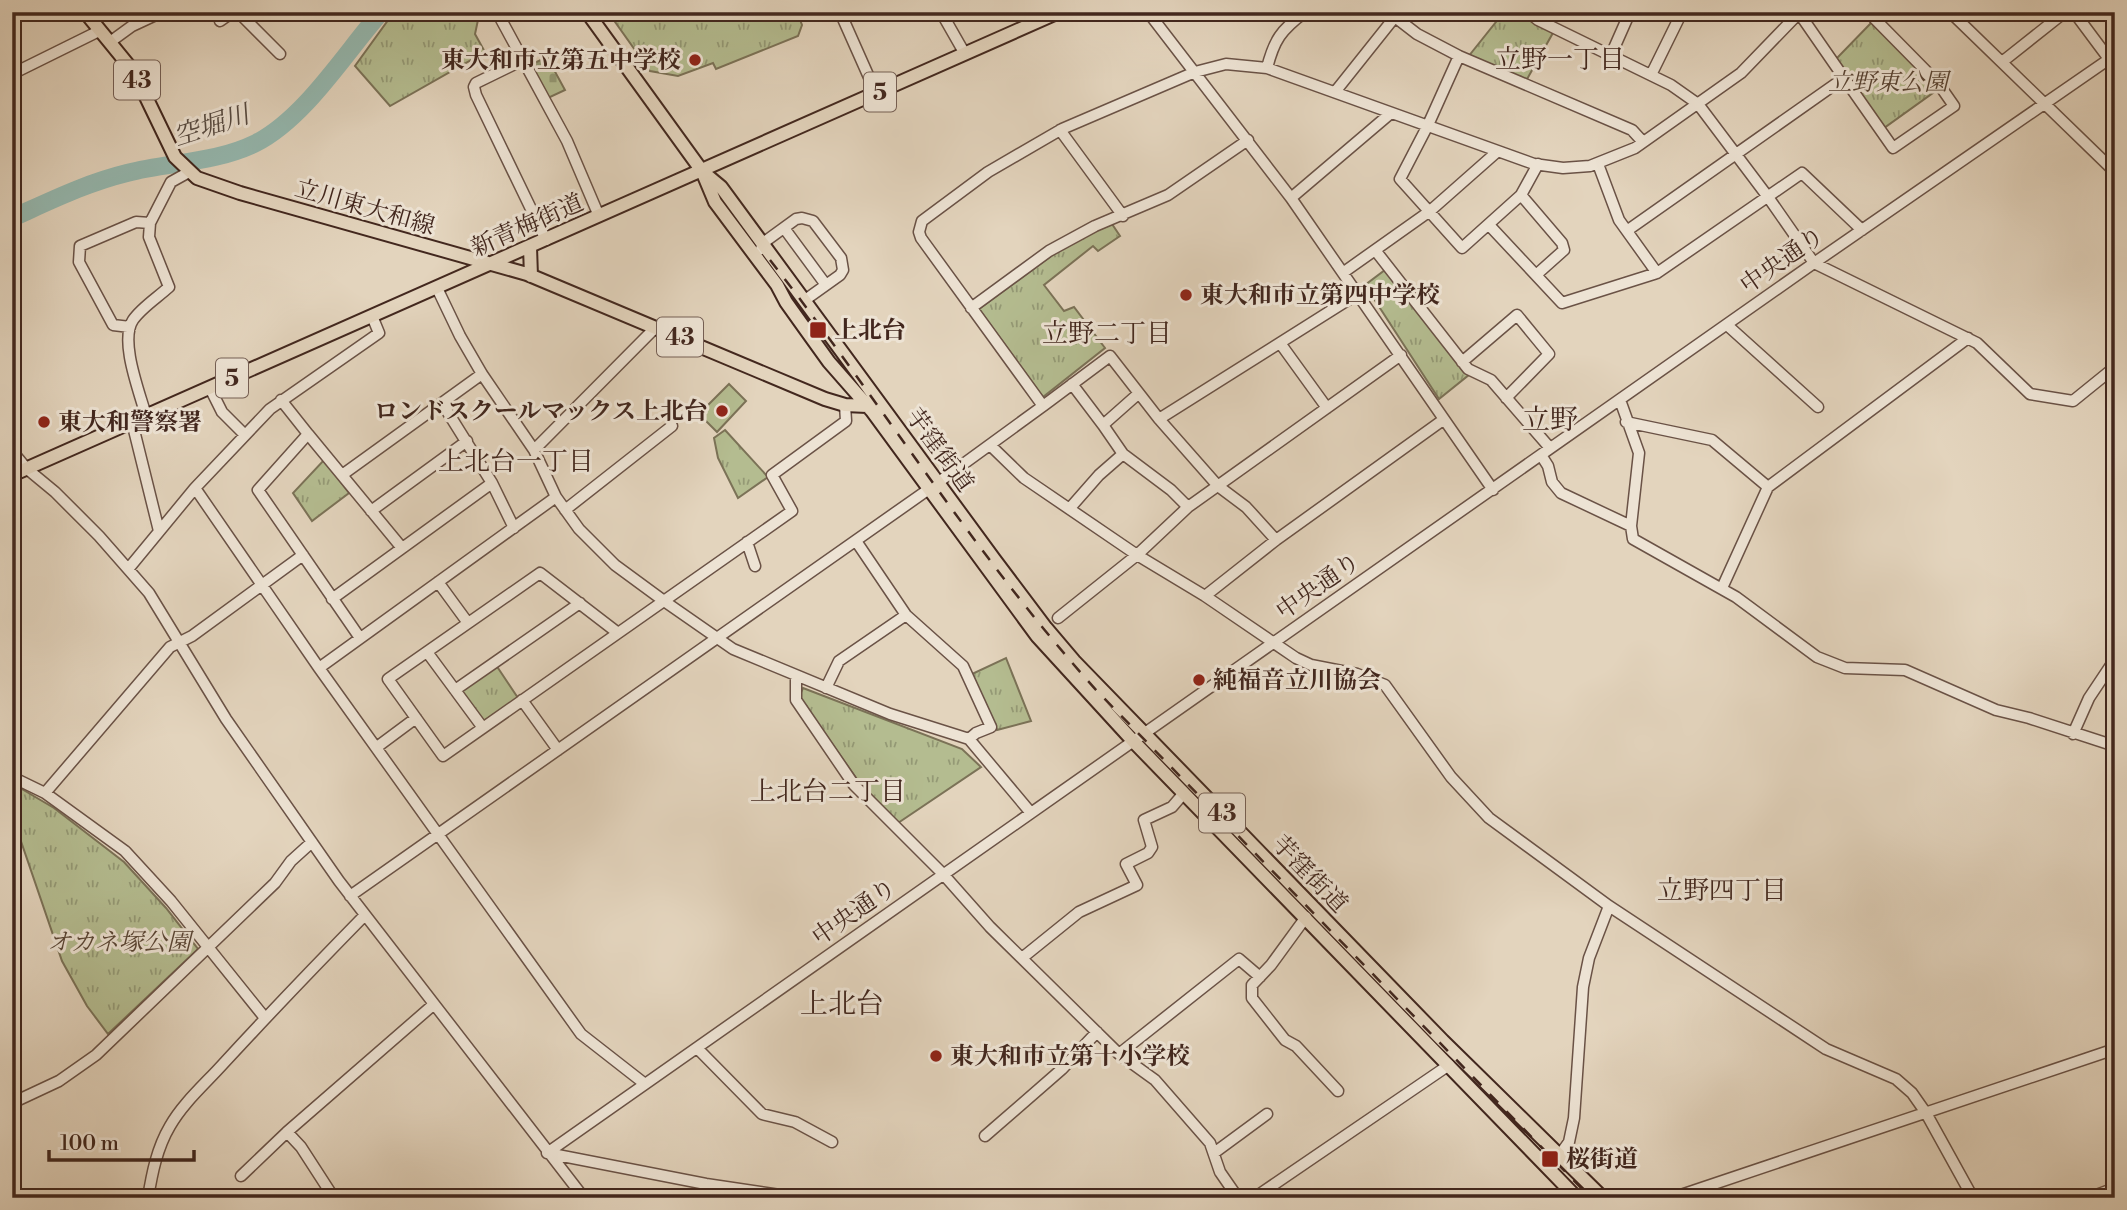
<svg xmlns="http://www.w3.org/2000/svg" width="2127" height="1210" font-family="'Libre Bodoni','Noto Serif JP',serif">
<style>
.grass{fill:url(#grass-tufts);stroke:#7b7257;stroke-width:2}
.cemetery{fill:url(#cemetery-stones);stroke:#7b7257;stroke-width:2}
.garden{fill:#b4bc90;stroke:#7b7257;stroke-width:2}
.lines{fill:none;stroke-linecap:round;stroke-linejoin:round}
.river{stroke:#95b8af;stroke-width:18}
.minor-casing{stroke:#6a5246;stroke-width:13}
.major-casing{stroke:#42271e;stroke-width:16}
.minor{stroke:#ede3d4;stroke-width:10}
.major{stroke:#e3d4bd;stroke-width:12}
.rail{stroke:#42271e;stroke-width:2.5;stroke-dasharray:12 12;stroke-linecap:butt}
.poi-dot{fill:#8f2418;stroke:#ede3d4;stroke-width:2.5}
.labels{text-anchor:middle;stroke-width:6;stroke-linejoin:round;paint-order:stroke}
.shield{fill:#ede3d4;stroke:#755f55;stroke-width:2}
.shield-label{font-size:23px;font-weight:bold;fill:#42271e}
.poi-label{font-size:24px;font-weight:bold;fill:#42271e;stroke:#ede3d4;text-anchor:start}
.park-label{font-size:24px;font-style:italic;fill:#594535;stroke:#ede3d4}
.street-label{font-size:24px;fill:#42271e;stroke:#ede3d4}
.neighbourhood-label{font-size:26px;fill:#42271e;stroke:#ede3d4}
.water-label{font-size:26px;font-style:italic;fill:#574b42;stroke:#ede3d4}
.quarter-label{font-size:28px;fill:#42271e;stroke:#ede3d4}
</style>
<defs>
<pattern id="grass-tufts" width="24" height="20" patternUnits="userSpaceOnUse" patternTransform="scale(1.75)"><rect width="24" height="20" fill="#b4bc90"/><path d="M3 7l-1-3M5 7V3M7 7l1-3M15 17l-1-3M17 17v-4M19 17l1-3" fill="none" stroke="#949975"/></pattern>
<pattern id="cemetery-stones" width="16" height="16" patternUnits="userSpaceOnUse" patternTransform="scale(1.75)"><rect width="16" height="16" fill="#b4bc90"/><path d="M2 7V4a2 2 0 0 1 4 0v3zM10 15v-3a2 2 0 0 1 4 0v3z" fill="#949975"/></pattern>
</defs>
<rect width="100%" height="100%" fill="#e3d4bd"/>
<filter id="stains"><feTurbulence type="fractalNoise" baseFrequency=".00286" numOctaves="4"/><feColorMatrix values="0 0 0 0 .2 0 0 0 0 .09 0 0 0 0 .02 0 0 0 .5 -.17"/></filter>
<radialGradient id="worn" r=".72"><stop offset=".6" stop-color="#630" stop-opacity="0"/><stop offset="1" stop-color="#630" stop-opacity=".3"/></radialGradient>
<path class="grass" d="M394,12H474L478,20L475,34L485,52L390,106L355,66Z
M608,12H797L802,25L798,36L716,69L713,63L678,76L650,71Z
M1504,12H1522L1554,31L1526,81L1468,57Z
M1872,22L1937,90L1884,128L1835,60Z
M1112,224L1120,236L1098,251L1093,246L1044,285L1064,311L1074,307L1105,348L1043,397L979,309L1070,242Z
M1385,270L1464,372L1470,374L1439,399L1365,285Z
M725,430L768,477L738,498L718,458L714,438Z
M324,460L349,493L312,521L293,493Z
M1006,658L1031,721L997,730L972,674Z
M496,665L518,698L482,722L460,690Z
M803,688L962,749L981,767L898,823L859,782L799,697Z
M15,785L54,808L124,862L166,908L198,949L108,1034L87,1006L62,961L12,815V786Z"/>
<path class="cemetery" d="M547,57L565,90L548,98L530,65Z"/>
<path class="garden" d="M729,384L746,401L717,432L699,414Z"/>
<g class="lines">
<path class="river" d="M12,218C50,201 86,183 127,173C170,162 215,163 256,143C305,118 345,53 381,12"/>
<g class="minor-casing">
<path id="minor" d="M238,12L280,54
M497,12L567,141L599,216
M840,12L876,93
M941,12L965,54
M1148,12L1291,198L1493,490
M1528,12L1538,20L1671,85L1698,104L1768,197L1814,263L1977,343L2030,394L2073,401L2115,367
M1950,12L2115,172
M2074,12L2115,67
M1395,17L1417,34L1459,56L1632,130L1643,142
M220,21L233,12
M110,42L132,26L162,12
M1611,55L1630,12
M1459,56L1428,125L1400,179L1462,248L1521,195L1538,164
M523,60L476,83L474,87L476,95L546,240
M2002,62L2065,12
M1267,68C1274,40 1281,30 1305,12
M12,74L99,31
M1651,75L1682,12
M1844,78L1893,148L1954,106L1938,83L1868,12
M1335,92L1398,13
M1060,130L1123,216
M1598,164L1619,220L1657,273
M1521,195L1562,243L1564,250L1536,275
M1291,198L1391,113
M1489,225L1562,303L1657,273L1802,173L1862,230
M784,228L826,285
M1628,230L1844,78L1799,13
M761,249L763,243L796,219L802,218L813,221L841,258L843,270L840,275L805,300
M1375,250L1468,369L1491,380L1550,448
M1344,272L1430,211L1498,151
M437,288L460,336L482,374L534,450L556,497L579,529L615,565L664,601L733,649L890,714L969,739L1031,813
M971,308L1049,251L1095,226L1168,195L1248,140
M1727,325L1818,407
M130,327L113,325L79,262L80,246L136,222L150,223
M1280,343L1327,408
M1462,362L1517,315L1549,354L1506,398
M1072,384L1103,425
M210,388L222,412L244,434
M281,400L308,434
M1620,400L1639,453L1631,526L1633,539L1736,597L1817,657L1845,668L1905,670L1996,710L2029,718L2115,746
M442,403L492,483L514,528
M146,416C140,393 119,341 133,320C141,308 158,297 169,287L149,237L150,223L171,182L189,172
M1159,419L1359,293
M132,422L159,531
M1626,422L1712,440L1768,487L1968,338
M990,445L1024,478L1137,555L1058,618
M534,450L656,327
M12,451L26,468L55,492L99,536L149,593L226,719L339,881L584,1198
M1123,454L1103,425L1138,394
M1541,455L1548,466L1552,482L1561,493L1631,526
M342,475L482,374
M195,488L319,668L581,1034L645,1084
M1188,507L1401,355
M1070,508L1099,475L1123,454L1171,490L1188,507L1137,555L1205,596L1276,540L1443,420
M565,510L672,426
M371,511L467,441
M1276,540L1246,507L1218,486L1159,419L1110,356L1043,406L921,238L919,232L922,221L988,172L1062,129L1195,72L1226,64L1267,68L1534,164L1563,168L1590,166L1635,148L1741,73L1800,12
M856,541L906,615L963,666L991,727L976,733L969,739
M747,542L755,566
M129,568L195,488L270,409L379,333L372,316
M438,582L468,623
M1722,588L1768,487
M1205,596L1296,658L1311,665L1357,674L1385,685L1451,777L1489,818L1609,906L1826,1049L1896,1079L1912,1093L1926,1113L1973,1198
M332,599L492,483
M618,633L540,573L388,679L443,756L792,511L772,475L846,421L845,405
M360,638L258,490L308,434L402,548
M427,652L483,728
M319,668L556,497
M796,676V700L854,785L943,874L990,927L1119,1054L1155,1080L1210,1143L1220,1172L1238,1198
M826,688L839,661L906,615
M455,690L580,603
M522,700L558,750
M2073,734L2089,698L2115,659
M377,747L416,718
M12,777L45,793L125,851L171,901L265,1018
M45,793L170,647L192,636L303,555
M350,896L929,489L1043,406
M1306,917L1271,965L1252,985V998L1285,1040L1296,1046L1338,1091
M1022,958L1079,912L1137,885L1126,864L1148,853L1152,847L1144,820L1172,807L1184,793
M697,1048L762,1114L795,1122L832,1142
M1119,1054L1239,959L1260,977
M12,1103L59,1081L96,1055L275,883L291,861L312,842
M985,1136L1062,1069L1097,1032
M547,1153L1814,263L2115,55
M547,1153L706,1184L800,1198
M1214,1153L1267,1114
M1559,1156L1569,1142L1574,1118L1583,987L1589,958L1609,906
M241,1176L287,1132
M12,1192L15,1198
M148,1198C152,1173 157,1148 170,1126C183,1103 205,1084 223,1064C269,1014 316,965 364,916
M334,1198L301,1147L287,1132L433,1005
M1254,1198L1449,1065
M1672,1198L2115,1049
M2088,1198L2115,1188"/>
</g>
<g class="major-casing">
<path id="major" d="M85,12L134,72L175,157L197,178L240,193L527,274L825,399L845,405L867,406
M587,12L702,171L715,202L777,285L786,302L806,330L829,362L872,411L1037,636L1134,742L1577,1198
M703,172L721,187L994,559L1046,628L1074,661L1443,1041L1603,1198
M530,247L531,276
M12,475L1059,12"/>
</g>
<use href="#minor" class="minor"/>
<use href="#major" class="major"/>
<path class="rail" d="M770,260C881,402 976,557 1097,691L1591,1198"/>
</g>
<g class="poi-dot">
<circle cx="695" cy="60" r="7"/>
<circle cx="1186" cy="295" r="7"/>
<rect x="809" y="321" width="18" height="18" rx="3.5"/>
<circle cx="722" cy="411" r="7"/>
<circle cx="44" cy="422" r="7"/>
<circle cx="1199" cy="680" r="7"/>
<circle cx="936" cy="1056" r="7"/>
<rect x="1541" y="1150" width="18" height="18" rx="3.5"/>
</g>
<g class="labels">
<g class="shield">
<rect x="114" y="60.5" width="46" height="39" rx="5"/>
<rect x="864" y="72.5" width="32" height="39" rx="5"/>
<rect x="657" y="317.5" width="46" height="39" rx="5"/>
<rect x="216" y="358.5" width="32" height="39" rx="5"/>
<rect x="1199" y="793.5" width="46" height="39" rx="5"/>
</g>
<g class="shield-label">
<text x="137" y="88">43</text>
<text x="880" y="100">5</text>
<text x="680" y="345">43</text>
<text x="232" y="386">5</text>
<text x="1222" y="821">43</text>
</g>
<g class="poi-label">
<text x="681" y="68" text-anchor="end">東大和市立第五中学校</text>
<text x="1200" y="303">東大和市立第四中学校</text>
<text x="834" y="338">上北台</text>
<text x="708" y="419" text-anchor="end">ロンドスクールマックス上北台</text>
<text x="58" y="430">東大和警察署</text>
<text x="1213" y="688">純福音立川協会</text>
<text x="950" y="1064">東大和市立第十小学校</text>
<text x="1566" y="1167">桜街道</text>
</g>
<g class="park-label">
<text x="1888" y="90">立野東公園</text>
<text x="119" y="950">オカネ塚公園</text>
</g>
<g class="street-label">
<text transform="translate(365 207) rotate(16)" y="8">立川東大和線</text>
<text transform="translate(527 225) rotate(-24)" y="8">新青梅街道</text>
<text transform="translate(1782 260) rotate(-35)" y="8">中央通り</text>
<text transform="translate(940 450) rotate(54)" y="8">芋窪街道</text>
<text transform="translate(1318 586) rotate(-35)" y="8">中央通り</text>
<text transform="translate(1310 874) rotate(46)" y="8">芋窪街道</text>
<text transform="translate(854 912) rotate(-35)" y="8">中央通り</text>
</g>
<g class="neighbourhood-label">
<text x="1560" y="68">立野一丁目</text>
<text x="1107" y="342">立野二丁目</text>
<text x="516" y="470">上北台一丁目</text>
<text x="828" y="800">上北台二丁目</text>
<text x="1722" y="899">立野四丁目</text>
</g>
<g class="water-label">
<text transform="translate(211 125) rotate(-18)" y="9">空堀川</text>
</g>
<g class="quarter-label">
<text x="1550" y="429">立野</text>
<text x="842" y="1013">上北台</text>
</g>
</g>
<rect width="2127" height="1210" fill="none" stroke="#e3d4bd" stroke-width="42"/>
<rect x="14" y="14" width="2099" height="1182" fill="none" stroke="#42271e" stroke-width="3.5"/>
<rect x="21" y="21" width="2085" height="1168" fill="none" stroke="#42271e" stroke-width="2"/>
<path d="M49 1150v10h145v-10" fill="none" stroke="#42271e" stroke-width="3.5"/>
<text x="60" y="1150" font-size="21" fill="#42271e" stroke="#ede3d4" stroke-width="5" paint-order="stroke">100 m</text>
<rect width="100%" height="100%" filter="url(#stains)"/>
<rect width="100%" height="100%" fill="url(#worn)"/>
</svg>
